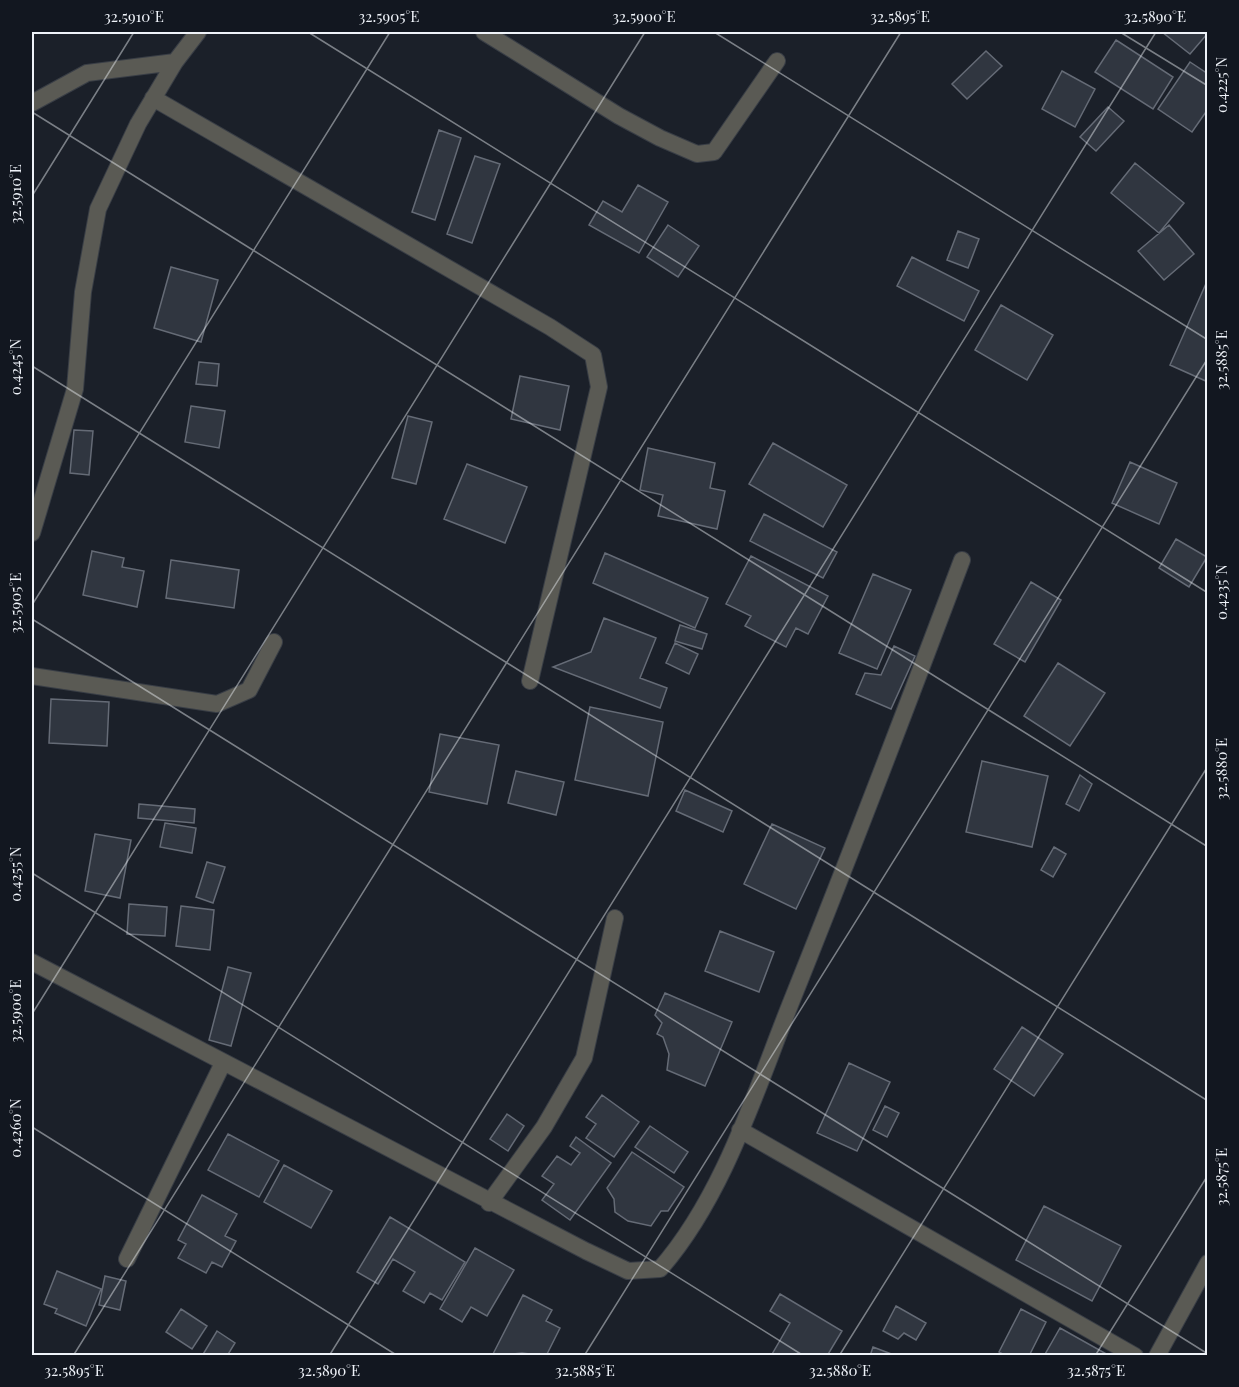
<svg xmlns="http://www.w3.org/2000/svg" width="1239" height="1387" font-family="'Playfair Display',serif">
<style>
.building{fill:#303640;stroke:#656b76;stroke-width:1.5}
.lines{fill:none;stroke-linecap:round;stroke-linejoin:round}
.minor-casing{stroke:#393e46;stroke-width:18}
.minor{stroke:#5a5a54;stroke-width:16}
.ticks{fill:none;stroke:#eff3f9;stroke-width:1.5;stroke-opacity:0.45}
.neatline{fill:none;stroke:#eff3f9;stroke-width:2}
.ticks-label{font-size:15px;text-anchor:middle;fill:#eff3f9}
</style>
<rect width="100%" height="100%" fill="#1b2029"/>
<path class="building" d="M1162,32H1208V33L1190,54Z
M1116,40L1173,77L1153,109L1095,72Z
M986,51L1002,66L967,99L952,84Z
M1190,62L1208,74V109L1192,132L1158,109Z
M1062,71L1095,89L1075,127L1042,109Z
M1108,107L1124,121L1096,151L1080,137Z
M439,130L461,138L435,220L412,212Z
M475,156L500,164L472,243L447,234Z
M1135,163L1184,203L1159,233L1111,193Z
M638,185L668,202L639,253L589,225L603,201L622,212Z
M668,225L699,246L678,277L647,257Z
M1169,225L1194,254L1164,280L1138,251Z
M958,231L979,239L968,268L947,260Z
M912,257L979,291L964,321L897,286Z
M171,267L218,280L201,342L154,328Z
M1208,279V382L1170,365Z
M1001,305L1053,335L1027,380L975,350Z
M199,362L219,364L217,386L196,384Z
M520,376L569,386L560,430L511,419Z
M191,406L225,411L219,448L185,442Z
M408,416L432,422L416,484L392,478Z
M74,430L93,431L89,475L70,473Z
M773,443L847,485L823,527L749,484Z
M648,448L715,463L710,488L725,491L717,529L658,516L663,495L640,490Z
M1130,462L1177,483L1159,524L1112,503Z
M467,464L527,487L505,543L444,519Z
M764,514L837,552L823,578L750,541Z
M1176,539L1207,557L1189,587L1159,568Z
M92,551L124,558L122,567L144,571L137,607L83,595Z
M605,553L708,598L695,628L593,583Z
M751,556L828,596L808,634L796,628L786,647L745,626L751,616L726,604Z
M171,560L239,570L234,608L166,598Z
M873,574L911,590L877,669L839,653Z
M1031,582L1061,600L1025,662L994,644Z
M604,618L656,638L640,678L667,688L660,708L553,667L591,652Z
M680,625L707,634L702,649L675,641Z
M675,643L698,654L689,674L666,663Z
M894,646L915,656L891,709L856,694L865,673L881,675Z
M1058,663L1105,693L1070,746L1024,716Z
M51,699L109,702L107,746L49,743Z
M590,707L663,722L648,796L575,780Z
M440,734L499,745L487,804L429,792Z
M982,761L1048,776L1032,847L966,832Z
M516,771L564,782L556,815L508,803Z
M1080,775L1092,784L1079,811L1066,804Z
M685,790L732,811L723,832L676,811Z
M139,804L195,809L194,823L138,818Z
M165,823L196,828L192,853L160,847Z
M772,824L825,848L796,909L744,884Z
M95,834L131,840L120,898L85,891Z
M1054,847L1066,854L1053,877L1041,870Z
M207,862L225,867L213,903L196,897Z
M129,904L167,907L165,936L127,934Z
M181,906L214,910L210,950L176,946Z
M720,931L774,952L759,992L705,971Z
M228,967L251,973L231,1046L209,1040Z
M665,993L732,1022L705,1086L667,1070L669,1054L663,1037L657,1034L662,1023L655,1015Z
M1022,1027L1063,1054L1034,1096L994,1069Z
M849,1063L890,1082L857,1151L817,1133Z
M602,1095L639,1122L614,1157L586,1138L596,1124L586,1117Z
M885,1106L899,1113L887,1137L873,1130Z
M507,1114L524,1126L508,1151L490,1139Z
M650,1126L688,1152L674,1173L635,1147Z
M228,1134L279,1161L259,1197L208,1170Z
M576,1137L611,1163L570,1220L542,1200L554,1184L542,1176L557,1156L571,1165L580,1153L570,1146Z
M632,1152L684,1187L668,1211H661L651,1226L628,1221L615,1212L614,1199L607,1188Z
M284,1165L332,1191L311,1228L264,1202Z
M202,1195L237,1214L225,1236L236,1241L222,1267L212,1262L206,1273L178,1258L186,1244L178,1240Z
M1044,1206L1121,1246L1092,1301L1016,1260Z
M390,1217L465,1262L442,1300L430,1293L424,1303L403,1291L415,1272L393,1259L378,1284L357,1272Z
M475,1248L514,1270L487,1316L471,1307L462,1322L440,1309Z
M57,1271L101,1289L86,1326L55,1313L57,1309L44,1304Z
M105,1276L126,1281L120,1310L99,1305Z
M780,1294L842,1331L827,1356H771L790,1323L770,1311Z
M523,1295L552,1310L546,1321L560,1328L546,1356L522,1353L492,1356Z
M896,1306L926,1323L916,1340L904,1333L898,1339L883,1331Z
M181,1309L207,1326L192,1349L166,1332Z
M1021,1309L1046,1322L1029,1356H1006L999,1352Z
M1060,1328L1110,1356H1044Z
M217,1331L235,1343L227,1356H202Z
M873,1347L894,1355L870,1356Z"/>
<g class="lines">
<g class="minor-casing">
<path id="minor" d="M484,32L619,116L660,138L697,154L714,152L777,61
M153,98L550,327L593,355L599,387L530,681
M32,103L87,73L175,62
M32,533L75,389L83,292L98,209L138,124L175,62L198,32
M32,676L217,704L249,690L274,642
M32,962L586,1251L628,1271L660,1269C723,1197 755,1093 790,1005C849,858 906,709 962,560
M740,1130L1135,1356
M489,1203L544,1127L584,1058L615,918
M127,1259L223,1063
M1157,1356L1208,1263"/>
</g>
<use href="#minor" class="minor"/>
</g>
<path class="ticks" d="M308,32L1208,593M714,32L1208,340M1120,32L1208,86M32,112L1208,847M32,196L134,32M32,366L1208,1101M32,605L390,32M32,619L1208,1354M32,873L804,1356M32,1014L645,32M32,1127L398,1356M73,1356L901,32M329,1356L1156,32M584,1356L1208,358M839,1356L1208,766M1095,1356L1208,1175"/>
<rect width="1239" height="1387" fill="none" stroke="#121720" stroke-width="66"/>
<rect x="33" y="33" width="1173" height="1321" class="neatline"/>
<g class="ticks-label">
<text x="134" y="22">32.5910°E</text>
<text x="389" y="22">32.5905°E</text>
<text x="644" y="22">32.5900°E</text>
<text x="900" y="22">32.5895°E</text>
<text x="1155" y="22">32.5890°E</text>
<text transform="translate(1222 85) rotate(-90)" y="5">0.4225°N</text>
<text transform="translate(16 194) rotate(-90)" y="5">32.5910°E</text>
<text transform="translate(1222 360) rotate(-90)" y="5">32.5885°E</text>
<text transform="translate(16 367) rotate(-90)" y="5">0.4245°N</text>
<text transform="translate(1222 592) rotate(-90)" y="5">0.4235°N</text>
<text transform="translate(16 603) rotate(-90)" y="5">32.5905°E</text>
<text transform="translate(1222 769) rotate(-90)" y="5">32.5880°E</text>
<text transform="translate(16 874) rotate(-90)" y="5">0.4255°N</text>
<text transform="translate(16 1011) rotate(-90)" y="5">32.5900°E</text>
<text transform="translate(16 1128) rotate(-90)" y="5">0.4260°N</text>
<text transform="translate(1222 1177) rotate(-90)" y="5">32.5875°E</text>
<text x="74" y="1376">32.5895°E</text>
<text x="329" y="1376">32.5890°E</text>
<text x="585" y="1376">32.5885°E</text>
<text x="840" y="1376">32.5880°E</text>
<text x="1096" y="1376">32.5875°E</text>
</g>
</svg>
